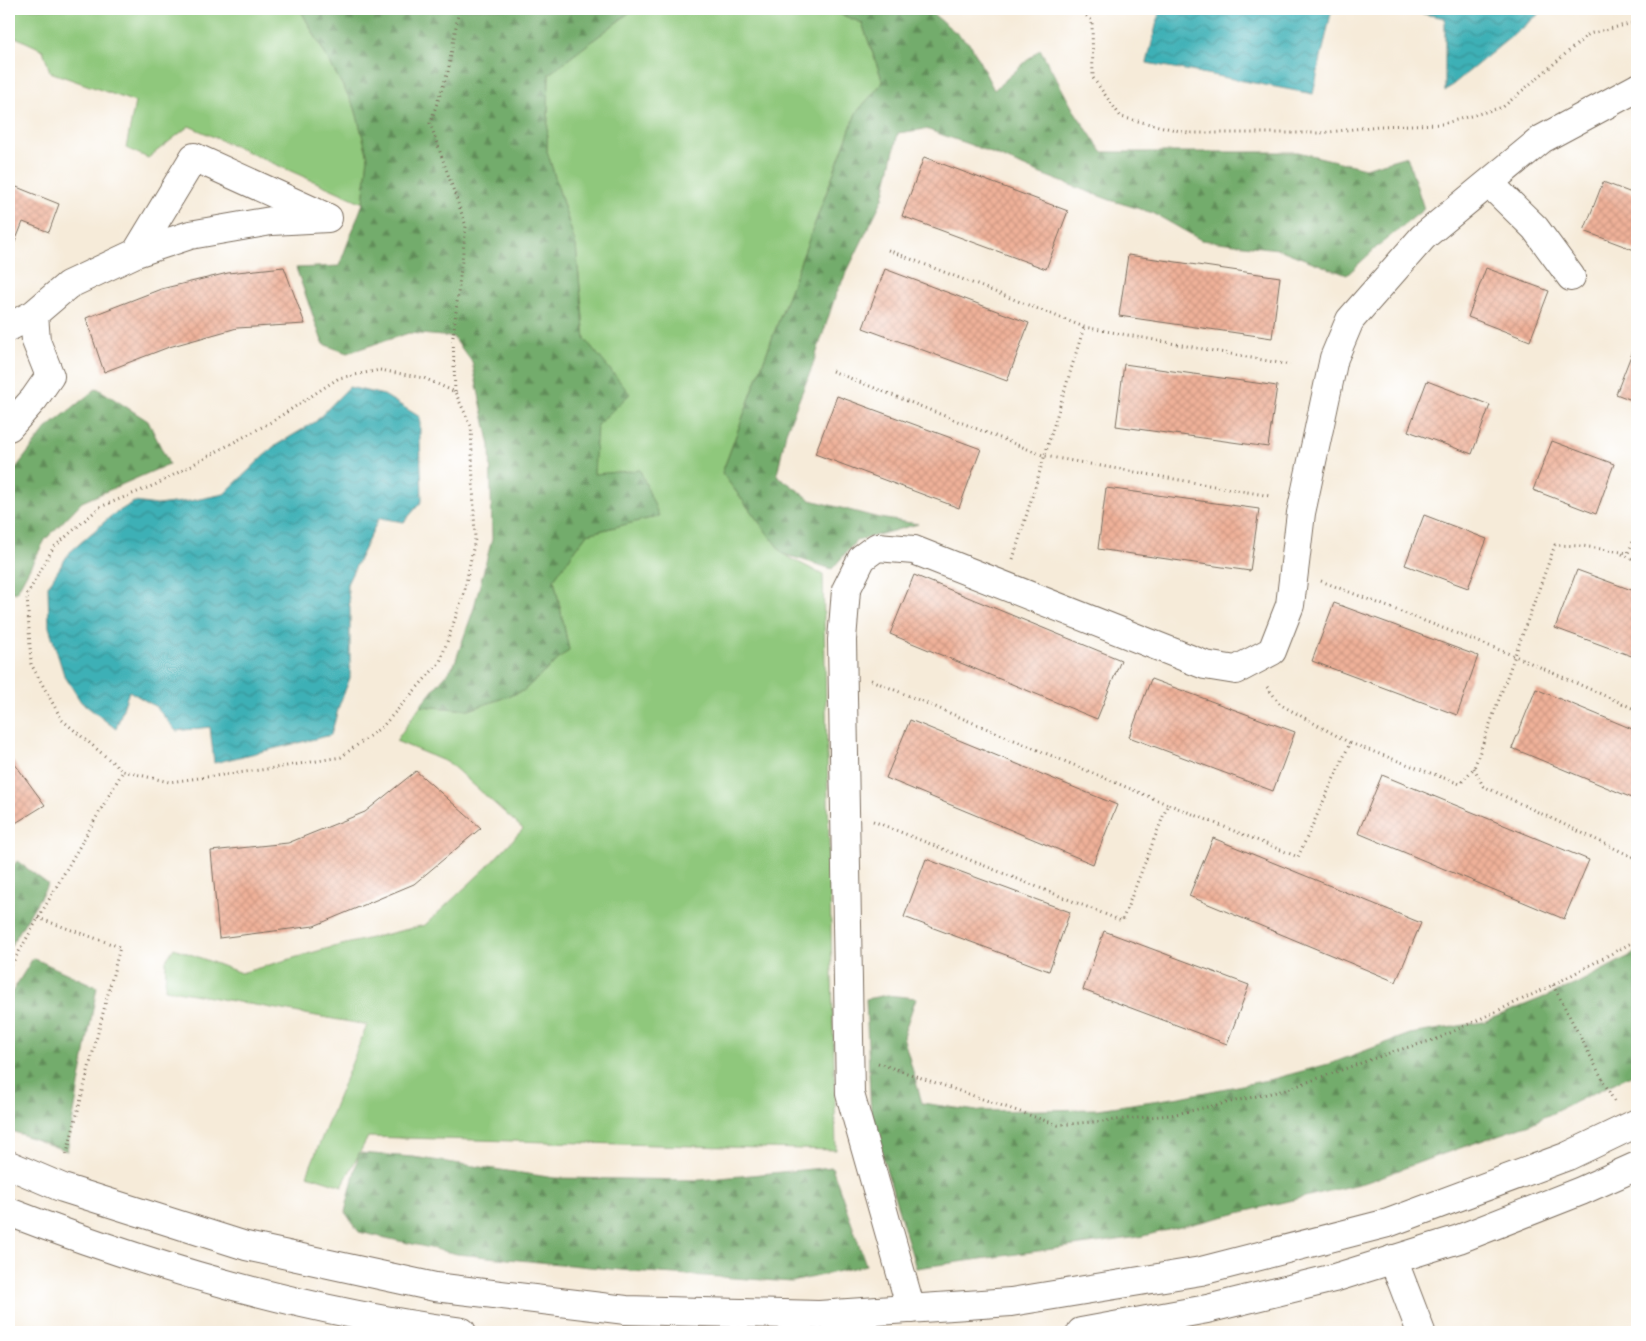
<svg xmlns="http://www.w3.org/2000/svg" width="1646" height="1341" font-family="'EB Garamond',serif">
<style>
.green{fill:#8fc87c;stroke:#65794d}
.forest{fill:url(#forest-firs);stroke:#576b45}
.water{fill:url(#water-waves);stroke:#3c6d6a}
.building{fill:url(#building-cross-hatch)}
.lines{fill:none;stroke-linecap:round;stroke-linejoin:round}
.minor-casing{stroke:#7c6e5f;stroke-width:30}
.tertiary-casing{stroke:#7c6e5f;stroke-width:30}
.path{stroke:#7c6e5f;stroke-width:3;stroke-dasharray:1 4;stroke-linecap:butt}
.minor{stroke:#fff;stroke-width:28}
.tertiary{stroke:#fff;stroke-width:28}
</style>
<defs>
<pattern id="forest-firs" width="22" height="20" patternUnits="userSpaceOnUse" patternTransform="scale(1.25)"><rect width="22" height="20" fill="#73ac6c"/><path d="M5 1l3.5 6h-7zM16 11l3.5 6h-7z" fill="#608c58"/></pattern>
<pattern id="water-waves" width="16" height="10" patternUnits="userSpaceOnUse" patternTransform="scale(1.25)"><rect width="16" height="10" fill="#3eb0b6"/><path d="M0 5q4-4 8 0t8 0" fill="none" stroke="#358f93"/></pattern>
<pattern id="building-cross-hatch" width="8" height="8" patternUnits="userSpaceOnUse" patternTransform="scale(1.25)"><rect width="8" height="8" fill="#efb199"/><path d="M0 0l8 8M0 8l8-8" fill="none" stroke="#ce9883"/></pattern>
</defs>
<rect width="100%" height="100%" fill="#fff"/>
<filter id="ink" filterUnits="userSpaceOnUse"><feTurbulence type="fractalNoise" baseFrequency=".02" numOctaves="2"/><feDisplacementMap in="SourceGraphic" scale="10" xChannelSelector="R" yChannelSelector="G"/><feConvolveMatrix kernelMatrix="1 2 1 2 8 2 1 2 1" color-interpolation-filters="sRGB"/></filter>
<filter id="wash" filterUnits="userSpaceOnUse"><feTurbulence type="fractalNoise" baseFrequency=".0096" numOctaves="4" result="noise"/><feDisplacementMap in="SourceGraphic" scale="20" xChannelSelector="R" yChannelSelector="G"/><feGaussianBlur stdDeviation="1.12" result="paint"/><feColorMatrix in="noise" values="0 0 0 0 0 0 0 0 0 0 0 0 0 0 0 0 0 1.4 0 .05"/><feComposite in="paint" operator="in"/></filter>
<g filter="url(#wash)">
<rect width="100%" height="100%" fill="#f6ebd9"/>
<path class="green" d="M9,9H300L355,108L368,157L363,203L189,126L148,158L126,148L135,102L50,72L43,50L9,34Z
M634,9H828L862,23L883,82L856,113L722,473L783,554L823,575L836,1150L368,1137L342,1186L307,1175L367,1025L165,989L166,960L174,948L241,973L325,949L425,925L486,868L523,829L449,763L396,741L420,706L469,710L523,691L569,650L554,579L587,534L659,516L593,474L597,425L629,394L585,339L576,246L547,151L549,74Z"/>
<path class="forest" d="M300,9H634L549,74L547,151L576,246L585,339L630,394L597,425L594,474L640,470L659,516L587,534L554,579L569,650L523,691L469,710L420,706L454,665L473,611L492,539L490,446L472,362L453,337L409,333L347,353L323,344L296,268L339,266L363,203L368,157L355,108Z
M828,9H927L971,45L994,90L1040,49L1073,109L1102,152H1298L1365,168L1407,156L1424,209L1378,246L1347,275L1278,249L1201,240L1153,213L1110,200L1041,174L982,149L926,129L898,133L883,198L836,294L811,370L786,432L777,475L811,500L879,518L918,524L856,541L832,569L783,554L722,473L856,113L883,82L862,23Z
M97,388L148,421L169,464L82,502L45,540L16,593L9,590V477L46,429Z
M17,861L48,884L9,949V872Z
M1637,952V1072L1530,1124L1434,1157L1367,1182L1139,1237L916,1268L871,1119L866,999L887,995L916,998L903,1036L922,1103L977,1111L1098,1109L1180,1097L1273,1079L1332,1063L1410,1034L1483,1022L1574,985Z
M33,958L97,987L67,1151L9,1130V997Z
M359,1153L413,1157L555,1178L700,1180L832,1167L866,1265L792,1282L631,1271L457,1254L359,1232L345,1212Z"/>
<path class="water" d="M1160,9H1332L1313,94L1147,63Z
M1398,9H1545L1445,91V18Z
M349,387L384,395L420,417C419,445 422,473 422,501L404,522L379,518L347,584L350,608V678L339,706L331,735L214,763L210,727L176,731L156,707L129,691L116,729L81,702L64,675L49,627L48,586L69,553L111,516L134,502L157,505L190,501L224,494L273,447L315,422Z"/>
<g id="blocks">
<path class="building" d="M924,157L1068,211L1046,269L902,216Z
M1603,182L1637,195V251L1584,231Z
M9,184L59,204L49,232L23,222L9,257Z
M1128,255L1280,277L1272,338L1119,316Z
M284,267L305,324L237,328L169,347L104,372L86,318L161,289L228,273Z
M1486,268L1549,291L1530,341L1468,317Z
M885,269L1029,323L1007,381L863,328Z
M1635,345L1637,346V402L1616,394Z
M1124,364L1277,386L1268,447L1116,426Z
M1427,381L1490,405L1472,454L1408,431Z
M837,396L981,449L959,508L815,454Z
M1552,441L1614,464L1596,514L1533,490Z
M1106,488L1259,509L1250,571L1098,549Z
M1424,515L1487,539L1468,588L1405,565Z
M1577,570L1637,592V658L1555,628Z
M914,575L1121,660L1097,719L890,634Z
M1334,603L1478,656L1457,715L1312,661Z
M1151,679L1295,732L1273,791L1129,737Z
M1536,689L1637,731V800L1512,748Z
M910,720L1117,805L1093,864L886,778Z
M9,756L45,805L9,827Z
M416,771L481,828L414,884L314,926L219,938L211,851L288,843L365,812Z
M1382,775L1589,860L1564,919L1358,833Z
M1213,838L1421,923L1396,982L1189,896Z
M926,859L1070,912L1049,971L904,917Z
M1104,931L1249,985L1227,1044L1083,990Z"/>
</g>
</g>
<g filter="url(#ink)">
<use href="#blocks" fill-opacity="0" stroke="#7c6e5f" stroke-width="1"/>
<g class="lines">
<g class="minor-casing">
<path id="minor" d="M1489,183L1535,228L1571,277
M9,327L34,314
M9,427L34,399L50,376L36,341L34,314L68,285L136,253L190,235L271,221L328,218L194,157L136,253
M1393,1259L1421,1332
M911,1309L850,1094L842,640L846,590L862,558L877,547L914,550L1205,665L1236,670L1272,651L1290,605L1301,513L1334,358L1350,320L1423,237L1542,139L1637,88"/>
</g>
<g class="tertiary-casing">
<path id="tertiary" d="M9,1165L63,1188L246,1246L435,1287L626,1310L819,1315L1011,1302L1201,1271L1388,1223L1568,1156L1637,1123
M9,1212C154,1268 307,1312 462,1332
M1081,1332L1207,1309L1334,1278L1459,1239L1581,1191L1637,1166"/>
</g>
<path class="path" d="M1079,9L1092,21L1093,78L1121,117L1188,133H1321L1379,126L1442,124L1503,107L1589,34L1637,22
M888,250L1084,327L1290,365
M380,370L424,378L455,392L471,426L475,539L464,593L440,662L383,726L341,757L275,768L169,782L123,771L62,720L31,664L27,595L53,548L100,507L157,484L273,421L339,378Z
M832,371L1045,456L1270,496
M455,392L453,337L466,226L430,123L448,72L459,9
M1622,554L1637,561
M1013,559L1084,327
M1321,581L1515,656L1637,710
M871,680L1169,805
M1267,687L1281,705L1350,743
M1474,768L1483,786L1637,859
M873,821L1122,921L1168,804L1298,857L1350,743L1460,784L1474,768L1555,545L1582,546L1628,553L1637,533
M38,918L120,947L66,1157
M9,969L123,771
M1553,985L1615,1103
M878,1063L1058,1125L1171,1115L1285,1090L1395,1051L1437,1039L1553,985L1637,940"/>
<use href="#minor" class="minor"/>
<use href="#tertiary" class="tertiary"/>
</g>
</g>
<rect width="1646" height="1341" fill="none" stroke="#fff" stroke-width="30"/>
</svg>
